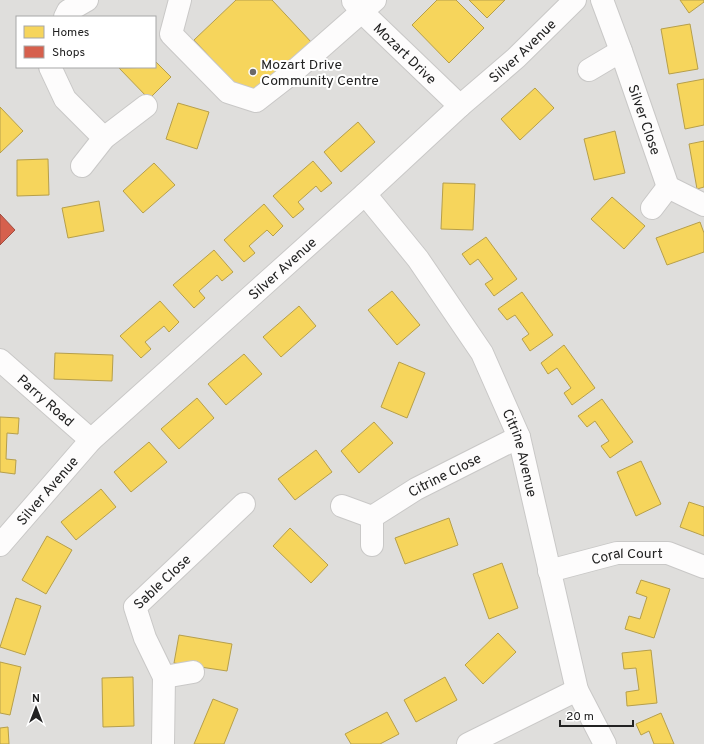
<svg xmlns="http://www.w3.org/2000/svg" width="704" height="744" font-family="Overpass,sans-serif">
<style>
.residential{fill:#dfdedc;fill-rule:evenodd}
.homes{fill:#f6d55c;stroke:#b69f4b}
.shops{fill:#d6604d;stroke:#a04d40}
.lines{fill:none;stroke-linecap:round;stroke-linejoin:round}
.minor-casing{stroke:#c9c8c7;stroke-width:24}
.minor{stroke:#fdfcfc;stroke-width:22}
.poi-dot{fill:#6a6968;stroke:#fff;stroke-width:1.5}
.labels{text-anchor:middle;stroke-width:4;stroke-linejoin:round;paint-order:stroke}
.street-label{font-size:14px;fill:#222;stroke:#fff}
.poi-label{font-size:14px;fill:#222;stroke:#fff;text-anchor:start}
</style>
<rect width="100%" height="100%" fill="#f0eeeb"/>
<path class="residential" d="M0,0H704V744H0ZM17,17H155V67H17Z"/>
<path class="homes" d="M236,0H272L313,44L251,101L194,40Z
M437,0H456L484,28L449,63L412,25Z
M469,0H505L487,18Z
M680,0H704V2L689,13Z
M690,24L698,69L669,74L661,29Z
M155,61L171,77L149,99L119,68L155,67Z
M704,79V125L685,129L677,84Z
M535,88L554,108L520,140L501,119Z
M178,103L209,112L197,149L166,139Z
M0,107L23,131L0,153Z
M358,122L375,142L341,172L324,152Z
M615,131L625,173L594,180L584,139Z
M704,141V187L697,189L689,144Z
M48,159L49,195L17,196V160Z
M313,161L332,183L321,192L316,186L298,202L304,209L293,218L273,196Z
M154,163L175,185L143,213L123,191Z
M443,183L475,184L473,230L441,229Z
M612,197L645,226L624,249L591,219Z
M99,201L104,231L68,238L62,208Z
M264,204L283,226L273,236L267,230L249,246L255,253L244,262L224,240Z
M700,222L704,233V252L667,265L656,238Z
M486,237L517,279L494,296L485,284L493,279L478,259L470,265L462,254Z
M214,250L233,272L222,281L217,275L199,291L205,298L194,308L173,285Z
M392,291L420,325L397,345L368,310Z
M522,292L553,335L530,351L522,339L529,334L515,315L507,320L498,309Z
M160,301L179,322L169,332L164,326L145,342L151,349L141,358L120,336Z
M299,306L316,326L281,357L263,337Z
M564,345L595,388L572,405L564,393L571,388L557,368L548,374L541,363Z
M55,353L113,355L112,381L54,379Z
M244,354L262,374L226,405L208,384Z
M399,362L425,373L407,418L381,407Z
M197,398L214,418L179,449L161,429Z
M602,399L633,442L610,458L601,446L609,441L595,421L587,427L578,416Z
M0,417L19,418L18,434L7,433L6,459L16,460L15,474L0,472Z
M374,422L393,443L359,473L341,451Z
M149,442L167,462L131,492L114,472Z
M316,450L332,472L295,500L278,479Z
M641,461L661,504L636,516L617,472Z
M101,489L116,507L76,540L61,522Z
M689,502L704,507V536L680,527Z
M449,518L458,545L405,564L395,538Z
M290,528L328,565L311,583L273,546Z
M47,536L72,550L46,594L22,580Z
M502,563L518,608L489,619L473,574Z
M641,580L670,589L654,638L625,629L629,616L640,619L647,597L636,593Z
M16,598L41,606L25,655L0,647Z
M498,633L516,652L483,684L465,665Z
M179,635L232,644L227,671L174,663Z
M651,650L657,703L627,706L626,692L639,690L636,668L624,669L622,653Z
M0,662L21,667L10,715L0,713Z
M133,677L134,726L103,727L102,678Z
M445,677L457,700L416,722L404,700Z
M213,699L238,709L224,744H194Z
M387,712L399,734L380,744H351L345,734Z
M661,713L674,744H654L649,731L641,735L636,724Z
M8,727L9,744H0V728Z"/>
<path class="shops" d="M0,214L15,230L0,245Z"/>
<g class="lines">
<g class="minor-casing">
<g id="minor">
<path d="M180,0L171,34L228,92L256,101L292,73L375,0"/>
<path id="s1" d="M602,0L621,51L668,187L704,205"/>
<path id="s2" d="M353,1L362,12L460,106"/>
<path d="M65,17L68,11L87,0"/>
<path d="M50,67L65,99L104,138"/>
<path d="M589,70L621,51"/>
<path d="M82,166L104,138L146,106"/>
<path id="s3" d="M365,194L418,259L482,353L519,437L577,690L605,744"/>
<path d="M652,208L668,187"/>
<path id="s4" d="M0,360L91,440"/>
<path d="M342,506L372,517"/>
<path id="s5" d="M0,545L91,440L365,194L460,106L516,58L575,0"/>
<path id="s6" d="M372,545V517L416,489L519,437"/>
<path id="s7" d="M549,571L617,553H668L704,567"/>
<path d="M164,677L193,672"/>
<path id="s8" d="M163,744L164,677L145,638L135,607L244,504"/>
<path d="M468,744L577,690"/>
</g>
</g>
<use href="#minor" class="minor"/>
</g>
<circle class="poi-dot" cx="253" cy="72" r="4"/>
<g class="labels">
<g class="street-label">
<text dy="5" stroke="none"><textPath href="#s5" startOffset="720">Silver Avenue</textPath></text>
<text dy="5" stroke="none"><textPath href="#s2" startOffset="74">Mozart Drive</textPath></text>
<text dy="5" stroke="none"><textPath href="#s1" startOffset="127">Silver Close</textPath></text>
<text dy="5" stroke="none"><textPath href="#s5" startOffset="396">Silver Avenue</textPath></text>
<text dy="5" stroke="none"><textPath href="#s4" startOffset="61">Parry Road</textPath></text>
<text dy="5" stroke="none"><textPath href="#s3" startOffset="305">Citrine Avenue</textPath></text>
<text dy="5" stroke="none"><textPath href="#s6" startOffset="112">Citrine Close</textPath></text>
<text dy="5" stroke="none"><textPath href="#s5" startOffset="72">Silver Avenue</textPath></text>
<text dy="5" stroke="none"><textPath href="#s7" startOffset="80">Coral Court</textPath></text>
<text dy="5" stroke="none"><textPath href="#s8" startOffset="180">Sable Close</textPath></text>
</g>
<g class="poi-label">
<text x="261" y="69">Mozart Drive<tspan x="261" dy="16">Community Centre</tspan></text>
</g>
</g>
<rect x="16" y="16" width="140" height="52" fill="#ffffff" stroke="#a7a7a7"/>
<rect x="24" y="26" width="20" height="12" fill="#f6d55c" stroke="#a7a7a7"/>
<text x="52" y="36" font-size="12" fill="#222222">Homes</text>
<rect x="24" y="46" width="20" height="12" fill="#d6604d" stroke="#a7a7a7"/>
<text x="52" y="56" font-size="12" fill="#222222">Shops</text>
<g transform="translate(36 708)" stroke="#ffffff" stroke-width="3" paint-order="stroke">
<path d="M0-3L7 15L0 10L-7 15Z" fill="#222222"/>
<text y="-6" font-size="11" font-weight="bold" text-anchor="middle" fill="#222222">N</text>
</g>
<path d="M560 720v6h73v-6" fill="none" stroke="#222222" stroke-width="2"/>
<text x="566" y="720" font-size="12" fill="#222222" stroke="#ffffff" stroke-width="3" paint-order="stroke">20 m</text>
</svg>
